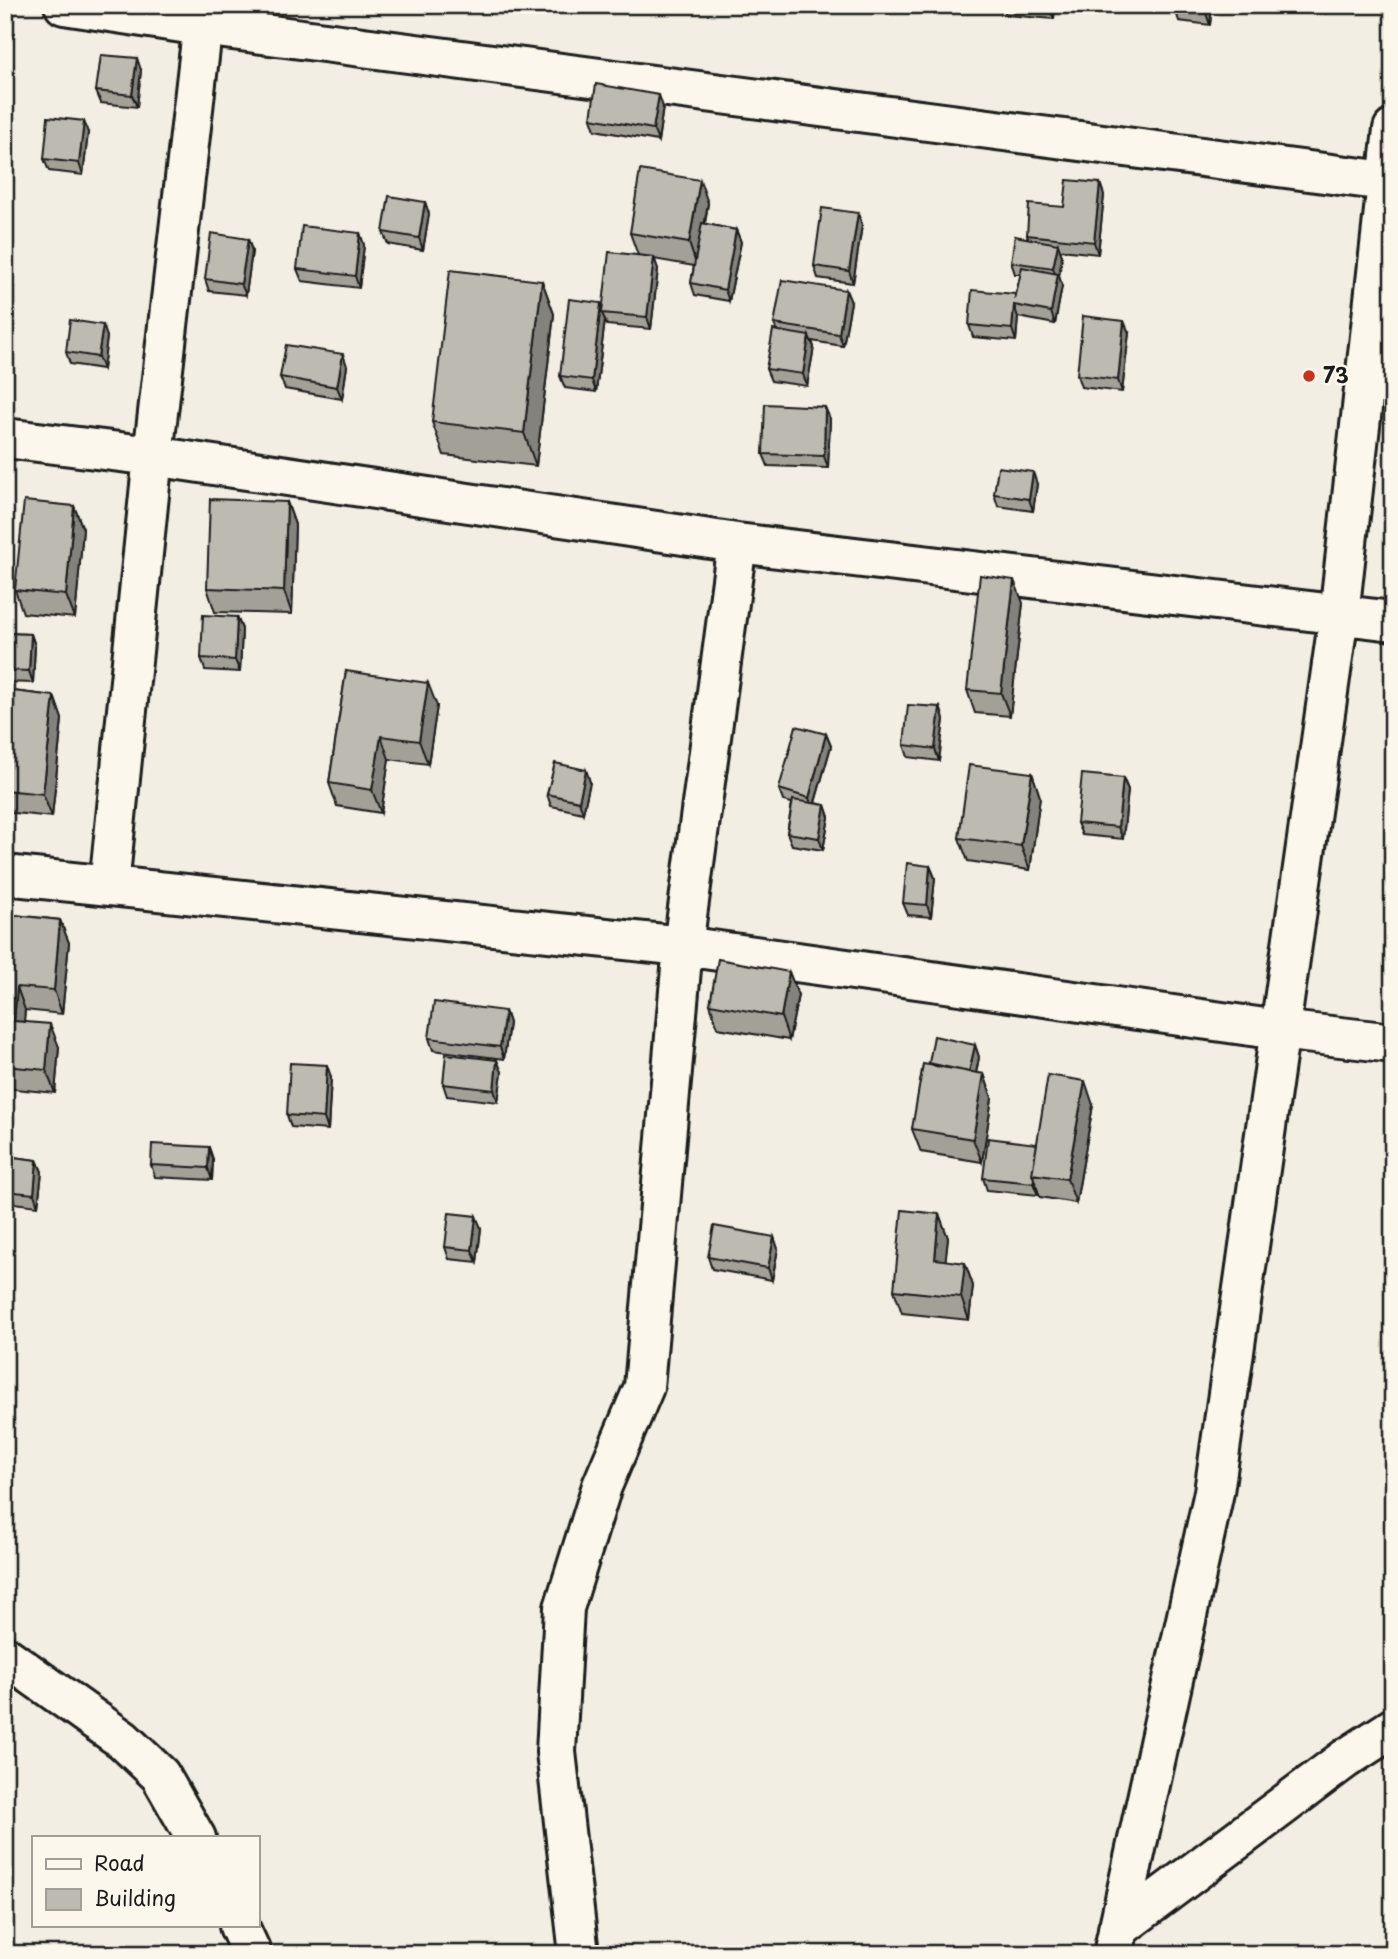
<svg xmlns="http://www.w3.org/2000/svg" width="1398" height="1959" font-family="'Playpen Sans',sans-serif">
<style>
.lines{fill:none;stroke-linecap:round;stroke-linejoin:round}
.minor-casing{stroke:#1c1c1c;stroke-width:44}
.minor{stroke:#fbf7ec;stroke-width:38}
.wall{fill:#a3a098;stroke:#1c1c1c;stroke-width:2}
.shaded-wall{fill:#84827c;stroke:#1c1c1c;stroke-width:2}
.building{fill:#bdbab1;stroke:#1c1c1c;stroke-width:2}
.poi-dot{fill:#c8321e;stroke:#fbf7ec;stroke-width:2.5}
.labels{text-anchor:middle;stroke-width:5;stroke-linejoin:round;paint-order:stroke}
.poi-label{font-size:21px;font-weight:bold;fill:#1c1c1c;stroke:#fbf7ec;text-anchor:start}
</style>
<rect width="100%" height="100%" fill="#f2eee4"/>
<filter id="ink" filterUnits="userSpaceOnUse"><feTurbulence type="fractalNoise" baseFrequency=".0143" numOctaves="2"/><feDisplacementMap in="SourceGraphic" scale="14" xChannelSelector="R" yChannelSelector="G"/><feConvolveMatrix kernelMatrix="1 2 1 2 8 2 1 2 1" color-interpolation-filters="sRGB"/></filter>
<g filter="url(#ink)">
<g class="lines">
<g class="minor-casing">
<path id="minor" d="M64,5L202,26L1393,182
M5,438L153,456L737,543L1393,621
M5,875L683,946L1279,1030L1393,1043
M109,886L153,456L205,5
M5,1656L123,1740L160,1775L196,1838
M239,1926L252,1954
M1118,1929L1345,1759L1393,1728
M579,1954L556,1752L564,1608L602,1486L644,1387L683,946L737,543
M1113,1954L1214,1492L1339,615L1393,129"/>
</g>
<use href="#minor" class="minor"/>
</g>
<path class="wall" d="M835,5H881L880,10Z
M1003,5H1055L1054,19L1006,15Z
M1175,5H1212L1210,25L1179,21L1175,9Z
M141,70L137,107L101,103L96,91Z
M663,107L658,141L595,130L591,118Z
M88,133L83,175L49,171L44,159Z
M1100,183L1104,195L1098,254L1060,250L1062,256L1059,276L1062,286L1055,324L1018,317L1016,341L973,337L969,325L1015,296L1021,274H1015L1011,262L1028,239L1027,235L1064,207Z
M425,202L429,214L423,250L388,244L383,232Z
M708,203L705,224L736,230L741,242L729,301L695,295L691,283L694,266L654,259L658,269L651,329L607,325L605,320L596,392L565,388L560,376L603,307L638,255L630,233Z
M858,213L862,225L853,283L818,278L814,266Z
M360,233L364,245L359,288L302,281L297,269Z
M248,239L252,251L246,295L209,291L205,279Z
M542,281L554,314L536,466L444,455L432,422Z
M851,302L843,346L812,341L814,347L807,386L771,381L766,369L777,331L774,324Z
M103,325L107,337L103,369L70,364L66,352Z
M1129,333L1122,392L1081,387L1077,375Z
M347,366L342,399L285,389L280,377Z
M830,419L828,468L768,466L763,454Z
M1037,484L1033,511L998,506L994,494Z
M287,502L295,525L292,614L215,612L207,588Z
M74,506L83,529L75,618L23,613L15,590Z
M1023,603L1010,716L975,713L967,690Z
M237,617L242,629L240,672L205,670L201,658Z
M5,633L31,634L35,646L33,683L5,682Z
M346,671L437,706L428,764L389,759L381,813L337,806L329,783Z
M5,690L54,696L62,719L52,817L5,812Z
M940,707L944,719L939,761L908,757L904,745Z
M826,734L831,746L815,803L825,805L829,817L823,850L792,845L787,833L792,803L783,801L779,789Z
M586,770L590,782L583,813L551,806L547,794Z
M1032,773L1040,797L1030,870L968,861L959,838Z
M1123,778L1128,790L1123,839L1082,835L1077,823Z
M930,866L935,878L931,917L908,915L903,903Z
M5,914L60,920L69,943L62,1014L25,1010L24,1022L59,1047L55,1093L5,1088Z
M789,972L798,995L789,1040L718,1028L710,1004Z
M505,1011L509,1023L504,1059L433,1050L429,1038Z
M975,1045L979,1057L976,1073L984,1074L992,1098L982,1162L921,1152L912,1129L930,1065L929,1063Z
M502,1072L498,1102L447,1096L443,1084Z
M331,1077L328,1130L291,1127L287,1115Z
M1093,1105L1076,1203L1040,1197L1038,1191V1195L987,1190L983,1178L1037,1144Z
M5,1156L37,1160L42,1172L38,1206L5,1202Z
M213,1159L212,1180L155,1177L151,1165Z
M939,1214L948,1238L945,1261L965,1263L973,1286L969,1320L902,1313L894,1290Z
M481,1228L477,1262L449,1259L445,1247Z
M774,1237L778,1249L772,1280L712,1269L708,1257Z"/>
<path class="shaded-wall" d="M1049,5H1055L1054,19L1049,7Z
M1207,5H1212L1210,25L1206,13Z
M137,58L141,70L137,107L132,95Z
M659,95L663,107L658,141L653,129Z
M84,121L88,133L83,175L79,163Z
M700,180L708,203L697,267L689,243Z
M1100,183L1104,195L1098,254L1094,242Z
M425,202L429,214L423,250L419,238Z
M858,213L862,225L853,283L849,271Z
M736,230L741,242L729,301L725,290Z
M360,233L364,245L359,288L355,276Z
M248,239L252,251L246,295L241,284Z
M1058,244L1062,256L1059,276L1062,286L1055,324L1051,312L1057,278L1053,268Z
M654,257L658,269L651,329L647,317Z
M542,281L554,314L536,466L524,433Z
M846,290L851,302L843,346L839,334Z
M601,303L605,313H602L605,320L596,392L592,380Z
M1014,305L1018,317L1016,341L1012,329Z
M1124,321L1129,333L1122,392L1118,380Z
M103,325L107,337L103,369L98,357Z
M809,336L814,347L807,386L803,374Z
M343,354L347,366L342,399L337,387Z
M825,407L830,419L828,468L824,456Z
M1033,472L1037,484L1033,511L1029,499Z
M287,502L295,525L292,614L284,591Z
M74,506L83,529L75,618L66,595Z
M1014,580L1023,603L1010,716L1001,693Z
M237,617L242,629L240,672L235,660Z
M31,634L35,646L33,683L29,671Z
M428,683L437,706L428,764L419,741Z
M54,696L62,719L52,817L43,794Z
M940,707L944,719L939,761L935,749Z
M826,734L831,746L813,809L809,798Z
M381,736L389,759L381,813L372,790Z
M586,770L590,782L583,813L579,801Z
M1032,773L1040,797L1030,870L1021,846Z
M1123,778L1128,790L1123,839L1118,827Z
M825,805L829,817L823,850L819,838Z
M930,866L935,878L931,917L927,905Z
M60,920L69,943L62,1014L54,990Z
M789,972L798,995L789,1040L781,1017Z
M17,987L25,1010L22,1044L14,1021Z
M505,1011L509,1023L504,1059L500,1047Z
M50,1024L59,1047L55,1093L46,1070Z
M975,1045L979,1057L974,1084L969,1072Z
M497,1060L502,1072L498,1102L494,1090Z
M327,1065L331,1077L328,1130L324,1118Z
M984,1074L992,1098L982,1162L973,1139Z
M1085,1081L1093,1105L1076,1203L1067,1179Z
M209,1147L213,1159L212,1180L208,1168Z
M37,1160L42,1172L38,1206L34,1194Z
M1034,1179L1038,1191V1195L1033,1183Z
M939,1214L948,1238L943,1283L935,1259Z
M476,1216L481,1228L477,1262L472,1250Z
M774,1237L778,1249L772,1280L768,1268Z
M965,1263L973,1286L969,1320L961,1297Z"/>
<path class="building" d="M1175,5H1207L1206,13L1175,9Z
M101,55L137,58L132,95L96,91Z
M596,84L659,95L653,129L591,118Z
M48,117L84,121L79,163L44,159Z
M640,170L700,180L689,243L630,233Z
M1067,180L1100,183L1094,242L1027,235L1029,204L1064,207Z
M389,196L425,202L419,238L383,232Z
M822,208L858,213L849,271L814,266Z
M702,223L736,230L725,290L691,283Z
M302,226L360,233L355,276L297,269Z
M211,233L248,239L241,284L205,279Z
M1015,236L1058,244L1053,268L1011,262Z
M609,252L654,257L647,317L602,313Z
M1022,267L1058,274L1051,312L1014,305L1012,329L969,325L972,290L1015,294V299Z
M450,270L542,281L524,433L432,422Z
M782,280L846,290L839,334L774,324Z
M569,299L601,303L592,380L560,376Z
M1083,316L1124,321L1118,380L1077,375Z
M70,320L103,325L98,357L66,352Z
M773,330L809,336L803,374L766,369Z
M286,345L343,354L337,387L280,377Z
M765,404L825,407L824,456L763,454Z
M998,467L1033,472L1029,499L994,494Z
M210,499L287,502L284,591L207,588Z
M24,501L74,506L66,595L15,590Z
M980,575L1014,580L1001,693L967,690Z
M203,615L237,617L235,660L201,658Z
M5,633L31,634L29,671L5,670Z
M346,671L428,683L419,741L381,736L372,790L329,783Z
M5,690L54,696L43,794L5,790Z
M908,705L940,707L935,749L904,745Z
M796,726L826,734L809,798L779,789Z
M555,763L586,770L579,801L547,794Z
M969,765L1032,773L1021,846L959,838Z
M1082,774L1123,778L1118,827L1077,823Z
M793,800L825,805L819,838L787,833Z
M907,863L930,866L927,905L903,903Z
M5,914L60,920L54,990L17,987L14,1021L50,1024L46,1070L5,1066Z
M718,959L789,972L781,1017L710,1004Z
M434,1002L505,1011L500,1047L429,1038Z
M934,1036L975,1045L969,1072L929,1063Z
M446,1054L497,1060L494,1090L443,1084Z
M290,1063L327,1065L324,1118L287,1115Z
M923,1064L984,1074L973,1139L912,1129Z
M1048,1075L1085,1081L1067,1179L1032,1174Z
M988,1138L1037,1144L1032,1174L1034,1179L1033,1183L983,1178Z
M152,1144L209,1147L208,1168L151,1165Z
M5,1156L37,1160L34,1194L5,1191Z
M902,1210L939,1214L935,1259L965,1263L961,1297L894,1290Z
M449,1213L476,1216L472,1250L445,1247Z
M714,1226L774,1237L768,1268L708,1257Z"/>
</g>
<circle class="poi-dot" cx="1309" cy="376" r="7"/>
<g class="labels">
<g class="poi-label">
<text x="1323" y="383">73</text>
</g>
</g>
<rect width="1398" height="1959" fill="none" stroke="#fbf7ec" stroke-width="28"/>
<rect x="14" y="14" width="1370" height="1931" fill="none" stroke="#1c1c1c" stroke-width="2.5" filter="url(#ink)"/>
<rect x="32" y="1836" width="228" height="91" fill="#fbf7ec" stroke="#a29f99" stroke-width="2"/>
<rect x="46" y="1859" width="35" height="10" fill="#fbf7ec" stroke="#a29f99" stroke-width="2"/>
<text x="94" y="1871" font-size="21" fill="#1c1c1c">Road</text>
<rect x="46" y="1889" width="35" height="21" fill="#bdbab1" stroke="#a29f99" stroke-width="2"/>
<text x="94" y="1906" font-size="21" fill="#1c1c1c">Building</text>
</svg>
